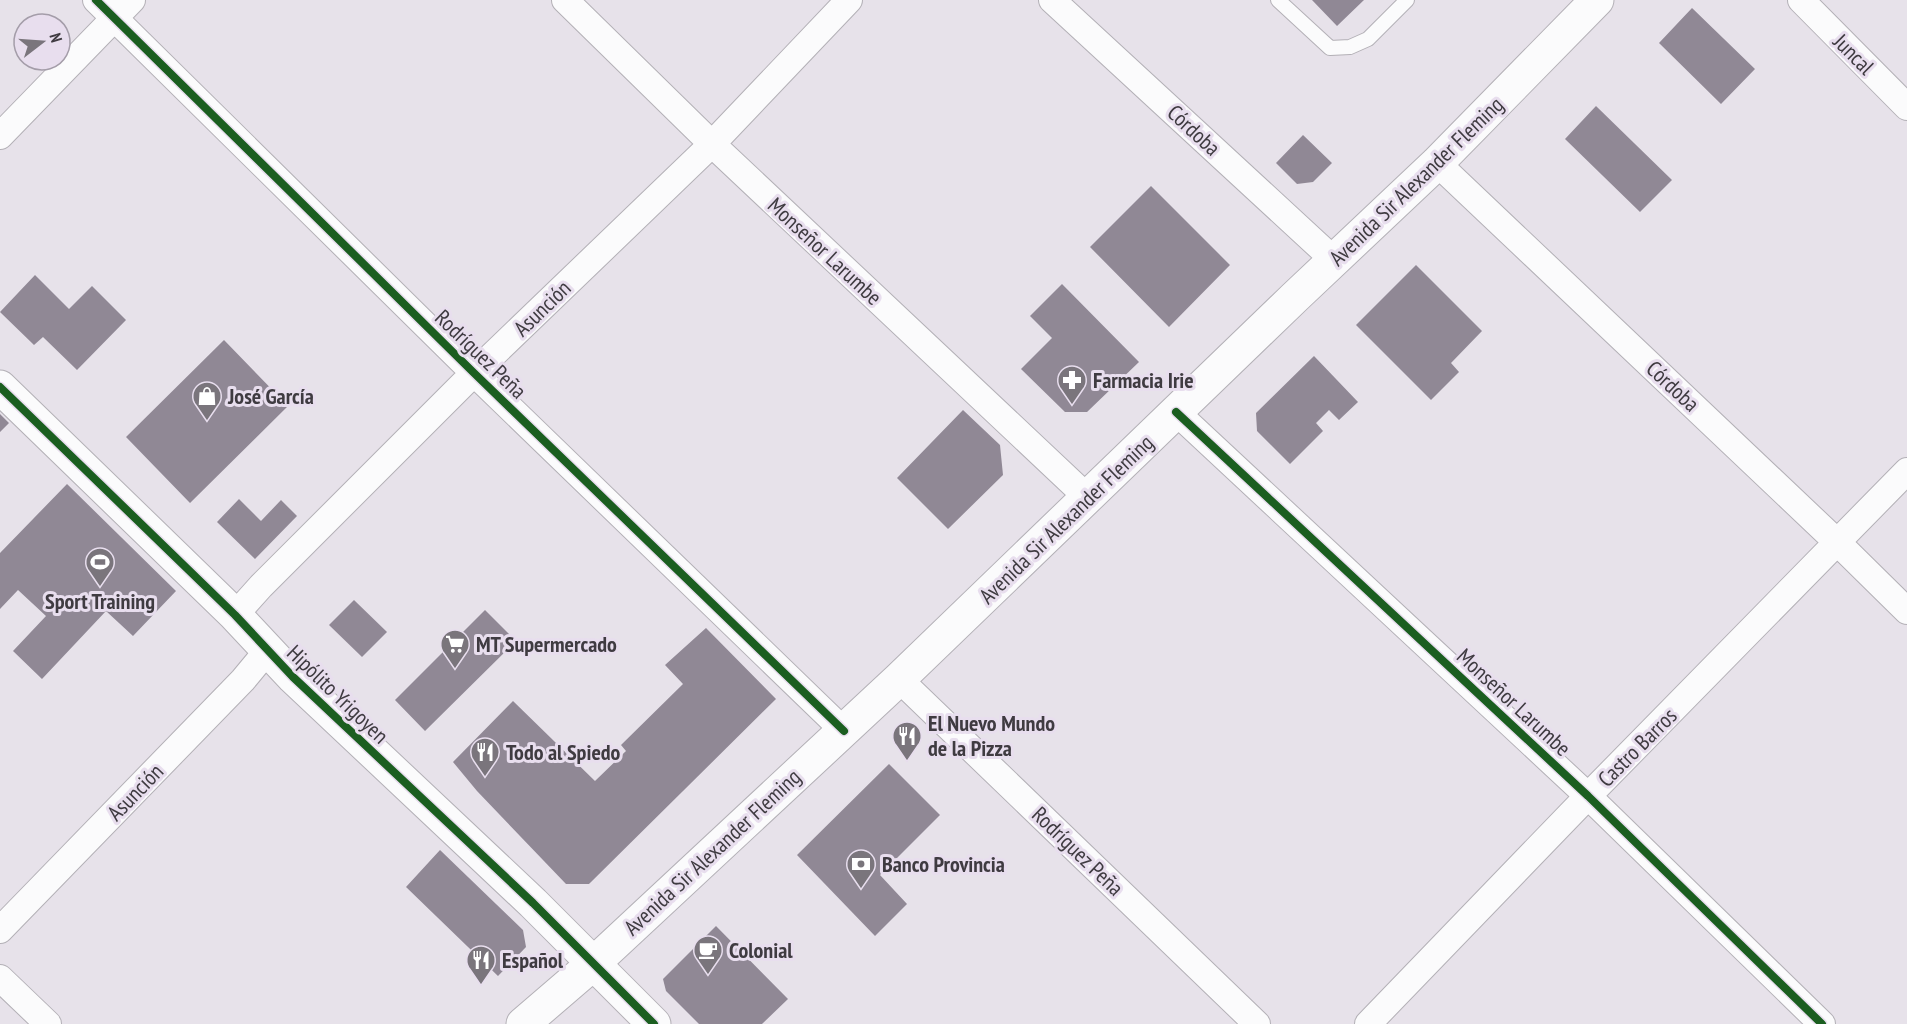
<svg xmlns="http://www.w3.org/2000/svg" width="1907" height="1024" font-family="'PT Sans Narrow',sans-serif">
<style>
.building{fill:#908895}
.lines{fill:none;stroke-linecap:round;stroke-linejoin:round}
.lane-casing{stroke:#b3b0b6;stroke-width:16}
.street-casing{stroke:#b3b0b6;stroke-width:28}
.secondary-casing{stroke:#b3b0b6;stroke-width:35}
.lane{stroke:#fbfbfc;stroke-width:14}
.street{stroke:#fbfbfc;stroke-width:26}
.secondary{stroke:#fbfbfc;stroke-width:33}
.cycleway-casing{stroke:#e8deee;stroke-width:11}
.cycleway{stroke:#1b5e20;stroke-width:8}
.labels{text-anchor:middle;stroke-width:6;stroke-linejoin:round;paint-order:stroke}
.street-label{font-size:22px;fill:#3f3b41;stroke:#e8deee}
.poi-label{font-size:22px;font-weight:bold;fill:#3f3b41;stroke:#e8deee;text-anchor:start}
</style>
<rect width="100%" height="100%" fill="#e7e2ea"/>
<path class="building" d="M1312,0H1364L1337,26Z
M1692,8L1755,69L1721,104L1659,43Z
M1596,106L1672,180L1640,212L1565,139Z
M1303,135L1332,163L1313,182L1297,184L1276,163Z
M1151,186L1230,265L1169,327L1090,247Z
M1416,265L1482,331L1451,363L1459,372L1431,400L1356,325Z
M35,275L69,309L92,286L126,320L77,370L43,337L34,345L0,312Z
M1062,284L1139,362L1087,412H1065L1021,369L1052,338L1030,316Z
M224,340L288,406L190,503L126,437Z
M1314,356L1358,402L1339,420L1329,410L1316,423L1323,431L1290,464L1257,431L1256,413Z
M963,410L1000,445L1003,475L948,529L897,478Z
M0,414L9,423L0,432Z
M67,484L176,591L133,636L106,611L42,679L13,651L46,616L18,590L0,609V553Z
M239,499L261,521L281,500L297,516L255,559L217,522Z
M354,600L387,632L362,657L329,625Z
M485,610L516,641L425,731L395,700Z
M706,628L776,699L589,884H566L477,791L453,762L513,701L595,781L626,751L621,745L683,684L665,665Z
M889,764L940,815L880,875L907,904L875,936L797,855Z
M440,850L523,930L526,947L498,976L406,887Z
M716,926L788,999L762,1024H699L666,991L663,979Z"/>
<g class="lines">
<g class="lane-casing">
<path id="lane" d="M1278,0L1330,48L1350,47L1368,39L1407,0"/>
</g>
<g class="street-casing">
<path id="street" d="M96,0L474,373L844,731
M565,0L712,144L1088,498
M1052,0L1335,261
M1801,0L1907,107
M0,136L132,0
M1437,163L1838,543L1907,611
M1176,412L1588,796L1822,1024
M235,615L261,586L474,373L712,144L849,0
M899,679L1257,1024
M0,930L243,680L267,651
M0,978L48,1024
M1368,1024L1588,796L1907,471"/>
</g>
<g class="secondary-casing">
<path id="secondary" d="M0,387L235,615L293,677L533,903L654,1024
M523,1024L594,963L899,679L1295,297L1437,163L1597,0"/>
</g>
<use href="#lane" class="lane"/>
<use href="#street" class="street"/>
<use href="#secondary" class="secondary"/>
<g class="cycleway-casing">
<path id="cycleway" d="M96,0L474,373L844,731
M0,387L235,615L293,677L533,903L654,1024
M1176,412L1588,796L1822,1024"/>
</g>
<use href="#cycleway" class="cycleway"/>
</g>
<defs>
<g id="pharmacy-pin" transform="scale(1.5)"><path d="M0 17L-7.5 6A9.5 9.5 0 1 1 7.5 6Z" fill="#7a757c" stroke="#e8deee"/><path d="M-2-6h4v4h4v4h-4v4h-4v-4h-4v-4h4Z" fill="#fff"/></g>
<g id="shop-pin" transform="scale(1.5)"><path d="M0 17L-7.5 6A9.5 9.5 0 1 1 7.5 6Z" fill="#7a757c" stroke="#e8deee"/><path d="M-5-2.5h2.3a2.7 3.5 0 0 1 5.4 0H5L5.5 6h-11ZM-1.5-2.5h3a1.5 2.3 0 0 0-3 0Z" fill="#fff"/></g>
<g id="stadium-pin" transform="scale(1.5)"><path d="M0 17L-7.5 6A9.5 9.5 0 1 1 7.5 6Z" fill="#7a757c" stroke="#e8deee"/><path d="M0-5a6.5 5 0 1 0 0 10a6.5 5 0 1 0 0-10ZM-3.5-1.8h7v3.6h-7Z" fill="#fff"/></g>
<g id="supermarket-pin" transform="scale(1.5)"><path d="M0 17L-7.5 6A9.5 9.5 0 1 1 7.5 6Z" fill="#7a757c" stroke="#e8deee"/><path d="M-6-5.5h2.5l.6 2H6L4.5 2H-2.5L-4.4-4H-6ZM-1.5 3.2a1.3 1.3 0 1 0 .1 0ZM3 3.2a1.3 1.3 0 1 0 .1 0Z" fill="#fff"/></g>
<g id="restaurant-pin" transform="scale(1.5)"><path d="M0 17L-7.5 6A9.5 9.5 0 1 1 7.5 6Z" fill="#7a757c" stroke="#e8deee"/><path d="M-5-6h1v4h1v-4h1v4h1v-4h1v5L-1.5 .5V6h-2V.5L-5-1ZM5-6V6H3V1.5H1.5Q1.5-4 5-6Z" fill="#fff"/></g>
<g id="bank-pin" transform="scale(1.5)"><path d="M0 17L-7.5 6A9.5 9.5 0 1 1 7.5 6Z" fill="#7a757c" stroke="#e8deee"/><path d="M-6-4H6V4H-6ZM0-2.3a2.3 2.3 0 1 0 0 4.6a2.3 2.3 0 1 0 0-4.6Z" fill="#fff"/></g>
<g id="cafe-pin" transform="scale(1.5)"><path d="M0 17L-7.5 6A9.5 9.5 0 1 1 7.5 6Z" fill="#7a757c" stroke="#e8deee"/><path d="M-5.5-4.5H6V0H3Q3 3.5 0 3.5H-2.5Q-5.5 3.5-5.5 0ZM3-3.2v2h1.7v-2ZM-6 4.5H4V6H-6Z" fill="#fff"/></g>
</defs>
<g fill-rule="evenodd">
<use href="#pharmacy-pin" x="1072" y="380"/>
<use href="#shop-pin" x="207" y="396"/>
<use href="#stadium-pin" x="100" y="562"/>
<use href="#supermarket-pin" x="455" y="644"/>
<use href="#restaurant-pin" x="907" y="736"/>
<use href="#restaurant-pin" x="485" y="752"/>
<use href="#bank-pin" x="861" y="864"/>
<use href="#cafe-pin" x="708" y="950"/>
<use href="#restaurant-pin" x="481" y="960"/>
</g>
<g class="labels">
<g class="street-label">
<text transform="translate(1854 54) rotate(45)" y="8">Juncal</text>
<text transform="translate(1194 130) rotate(43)" y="8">Córdoba</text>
<text transform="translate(1416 181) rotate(-44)" y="8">Avenida Sir Alexander Fleming</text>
<text transform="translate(825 251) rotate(43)" y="8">Monseñor Larumbe</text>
<text transform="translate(542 308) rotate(-44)" y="8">Asunción</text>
<text transform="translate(481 354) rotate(44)" y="8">Rodríguez Peña</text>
<text transform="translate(1673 386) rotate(43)" y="8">Córdoba</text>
<text transform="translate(1066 519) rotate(-44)" y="8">Avenida Sir Alexander Fleming</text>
<text transform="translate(338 694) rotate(44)" y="8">Hipólito Yrigoyen</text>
<text transform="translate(1514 702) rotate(43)" y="8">Monseñor Larumbe</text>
<text transform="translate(1637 747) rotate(-45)" y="8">Castro Barros</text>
<text transform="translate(135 792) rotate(-46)" y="8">Asunción</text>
<text transform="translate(1078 851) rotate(44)" y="8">Rodríguez Peña</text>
<text transform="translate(712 852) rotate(-43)" y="8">Avenida Sir Alexander Fleming</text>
</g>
<g class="poi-label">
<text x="1093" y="388">Farmacia Irie</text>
<text x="228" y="404">José García</text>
<text x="100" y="609" text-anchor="middle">Sport Training</text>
<text x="476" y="652">MT Supermercado</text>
<text x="928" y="731">El Nuevo Mundo<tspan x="928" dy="25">de la Pizza</tspan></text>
<text x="506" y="760">Todo al Spiedo</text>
<text x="882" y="872">Banco Provincia</text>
<text x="729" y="958">Colonial</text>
<text x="502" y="968">Español</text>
</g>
</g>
<g transform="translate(42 42) rotate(73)"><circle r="28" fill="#e8deee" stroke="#a49da9" stroke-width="1.5"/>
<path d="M0-4.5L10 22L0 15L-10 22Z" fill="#7a757c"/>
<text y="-9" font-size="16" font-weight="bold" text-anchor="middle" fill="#3f3b41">N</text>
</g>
</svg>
